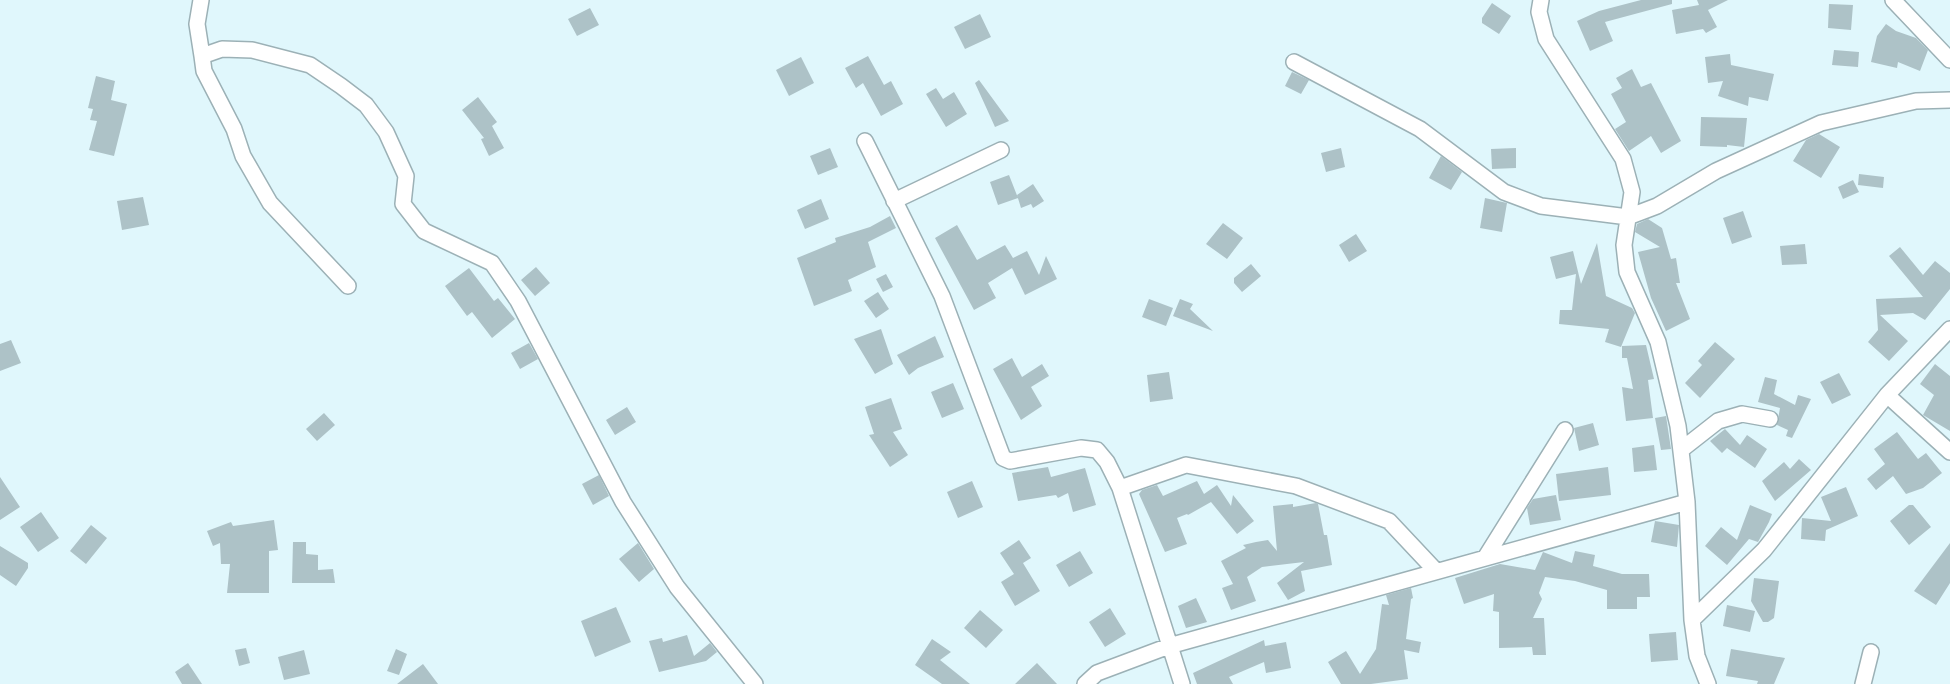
<svg xmlns="http://www.w3.org/2000/svg" width="1950" height="684" font-family="Overpass,sans-serif">
<style>
.building{fill:#adc2c7}
.lines{fill:none;stroke-linecap:round;stroke-linejoin:round}
.minor-casing{stroke:#9cb1b6;stroke-width:18}
.minor{stroke:#fff;stroke-width:15}
</style>
<rect width="100%" height="100%" fill="#e0f7fc"/>
<path class="building" d="M1641,0H1672V4L1605,22L1613,41L1590,51L1577,21L1599,11Z
M1697,0H1728L1708,10L1717,27L1706,33L1703,29L1676,34L1672,10L1699,5Z
M1492,3L1511,16L1499,34L1482,23V18Z
M1829,4L1853,5L1851,30L1828,28Z
M590,8L599,25L577,36L568,19Z
M980,14L991,37L965,49L954,27Z
M1886,24L1896,31L1916,38L1928,50L1920,71L1898,62L1897,68L1871,62L1877,36Z
M1834,50L1859,52L1858,67L1832,65Z
M1730,54L1731,65L1774,74L1768,101L1749,97L1748,106L1718,96L1723,81L1708,83L1705,57Z
M868,56L884,85L891,81L903,104L881,116L863,83L856,88L845,68Z
M801,57L814,83L789,96L776,70Z
M1632,69L1641,87L1651,83L1681,141L1661,153L1651,136L1629,151L1615,129L1626,122L1611,94L1622,88L1616,78Z
M1292,72L1309,80L1301,94L1285,86Z
M96,76L115,81L111,100L127,104L114,156L89,150L97,121L90,120L93,109L88,108Z
M979,80L1009,121L995,127L975,83Z
M936,88L943,99L954,92L967,114L946,127L926,94Z
M478,97L497,122L492,126L504,148L489,156L481,139L484,138L462,110Z
M1701,117L1747,118L1744,147L1727,145V147L1700,146Z
M1819,134L1840,147L1821,178L1793,161L1806,140Z
M830,148L838,167L818,175L810,156Z
M1341,148L1345,167L1326,172L1321,153Z
M1516,148V168L1492,169L1491,149Z
M1441,156L1462,172L1451,190L1429,178Z
M1859,174L1884,177L1883,188L1858,185Z
M1009,175L1018,198L998,205L990,182Z
M1853,180L1859,192L1843,199L1838,187Z
M1033,184L1044,201L1033,208L1031,204L1021,208L1017,195Z
M143,197L149,225L122,230L117,201Z
M1485,198L1507,203L1502,232L1480,228Z
M821,199L829,219L805,229L797,210Z
M1743,211L1752,237L1732,244L1723,218Z
M890,216L896,228L868,242L876,267L848,280L852,291L814,306L797,258L836,242L835,238L870,227Z
M1648,219L1662,228L1671,259L1676,258L1680,283H1676L1690,319L1666,331L1651,298L1638,252L1660,247L1635,232L1637,224Z
M1223,223L1243,238L1227,259L1206,244Z
M957,225L977,260L1005,245L1013,258L1027,251L1039,275L1046,256L1057,279L1025,295L1012,268L988,283L996,298L974,310L935,238Z
M1356,234L1367,251L1349,262L1339,245Z
M1597,243L1606,296L1632,308L1635,313L1621,347L1605,342L1609,329L1559,324L1560,310H1572L1576,274L1556,279L1550,257L1573,251L1581,284Z
M1805,244L1807,264L1782,265L1780,246Z
M1900,247L1923,275L1935,261L1950,273V289L1925,320L1913,313L1880,315L1908,341L1889,361L1868,342L1878,330L1876,299L1923,297L1889,256Z
M1251,264L1261,276L1242,292L1234,283V278Z
M536,267L550,283L535,296L521,280Z
M469,268L494,301L498,298L515,319L492,338L472,312L467,316L445,286Z
M886,274L893,287L883,292L876,279Z
M878,292L889,309L876,318L864,301Z
M1149,299L1173,308L1166,326L1142,317Z
M1180,299L1193,304L1190,309L1213,331L1173,316Z
M881,329L893,364L875,374L854,339Z
M935,336L944,357L918,368L909,375L897,355Z
M11,340L21,363L0,371V344Z
M1715,342L1735,359L1700,398L1685,383L1702,365L1698,361Z
M529,343L538,359L520,369L511,353Z
M1646,345L1654,379L1648,380L1653,418L1626,421L1622,387L1633,389L1627,358H1622V346Z
M1012,358L1022,377L1042,364L1049,376L1031,387L1042,406L1021,420L993,369Z
M1935,364L1950,376V431L1923,415L1934,395L1920,384Z
M1169,372L1173,399L1150,402L1147,375Z
M1839,373L1851,395L1832,404L1820,382Z
M1765,377L1777,380L1774,394L1795,405L1798,395L1811,399L1792,438L1786,436L1788,430L1777,425L1780,408L1758,402Z
M953,383L964,409L942,418L931,392Z
M891,398L902,429L893,432L908,455L890,467L869,435L874,434L865,407Z
M627,407L636,422L615,435L606,420Z
M324,413L335,425L317,441L306,429Z
M1666,416L1671,449L1661,450L1655,418Z
M1593,423L1599,445L1579,451L1574,428Z
M1725,429L1740,445L1747,435L1767,449L1755,468L1727,448L1722,453L1710,441Z
M1897,432L1918,459L1926,453L1942,473L1923,488L1906,494L1893,476L1876,490L1867,479L1885,464L1874,449Z
M1654,445L1657,470L1634,472L1632,448Z
M1799,459L1811,470L1775,501L1762,481L1784,462L1790,469Z
M1048,467L1051,477L1085,468L1096,505L1073,512L1068,493L1058,498L1056,495L1018,501L1012,473Z
M1608,467L1611,495L1559,501L1556,474Z
M599,475L609,496L593,505L582,484Z
M0,477L20,507L0,520Z
M972,481L983,507L958,518L947,492Z
M1197,481L1204,494L1217,485L1231,506L1233,495L1254,521L1237,534L1211,502L1188,515L1187,514L1177,518L1187,544L1165,552L1139,494L1142,490L1157,485L1163,496Z
M1846,487L1858,516L1826,530L1825,541L1801,539L1802,518L1831,521L1821,497Z
M1556,495L1561,520L1530,525L1527,508L1533,499Z
M1316,503L1318,504L1324,535H1327L1332,565L1301,571L1305,591L1288,600L1277,583L1304,562L1262,567L1247,577L1256,601L1231,610L1222,588L1233,584L1221,561L1246,548L1243,545L1256,542L1268,540L1277,551L1273,506L1293,504V507Z
M1750,505L1772,514L1769,522L1758,542L1749,539L1727,565L1705,546L1721,527L1737,540Z
M1909,505H1913L1931,527L1909,545L1890,521Z
M41,512L59,538L38,552L20,527Z
M274,520L278,550L269,551V593H227L230,564H221L220,543L213,546L207,531L231,522L233,526Z
M1655,521L1679,525L1677,547L1651,542Z
M91,525L107,538L86,564L70,551Z
M1019,540L1031,558L1023,563L1040,591L1015,606L1001,582L1014,574L1000,553Z
M293,542H306V554L318,555V570L333,569L335,583H292Z
M638,543L654,569L639,582L619,559Z
M1950,543V583L1936,605L1914,591Z
M0,546L28,563V568L16,586L0,575Z
M1080,551L1093,573L1069,587L1056,565Z
M1575,551L1595,555L1593,566L1622,574H1649L1650,597H1637V609H1607V590L1575,581L1545,577L1539,593L1542,599L1533,618H1544L1546,655H1533L1532,647L1499,648V612L1493,611L1494,594L1464,604L1455,578L1500,564L1535,570L1543,552L1572,563Z
M1754,578L1779,581L1774,618L1768,622H1763L1751,601Z
M1411,588L1413,598L1411,599L1406,639L1421,642L1419,653L1404,650L1408,679L1371,684H1341L1328,662L1346,651L1360,674L1376,649L1382,604L1389,605L1386,595Z
M1196,598L1207,622L1186,628L1178,606Z
M1727,605L1755,611L1750,632L1723,626Z
M616,607L631,642L595,657L581,621Z
M1110,608L1126,634L1105,647L1089,622Z
M980,610L1003,630L986,648L964,628Z
M1676,632L1678,660L1651,662L1649,634Z
M687,635L694,656L710,643L717,652L706,661L659,672L649,641L662,638L663,642Z
M932,639L951,652L940,660L970,684H942L915,665Z
M1264,640L1265,646L1286,642L1291,668L1266,673L1264,662L1229,677L1233,684H1197L1193,673Z
M246,648L250,663L239,666L235,650Z
M396,649L407,654L399,675L387,671Z
M1731,649L1785,658L1774,684H1757L1758,681L1726,676Z
M304,650L310,674L284,680L278,657Z
M188,663L202,684H182L175,672Z
M1037,663L1057,684H1015Z
M423,664L438,684H397Z"/>
<g class="lines">
<g class="minor-casing">
<path id="minor" d="M201,0L197,24L202,56
M1541,0L1539,12L1546,39L1623,159L1632,192L1624,245L1627,272L1658,342L1678,426L1687,502L1692,620L1697,656L1708,684
M1893,0L1950,60
M1294,62L1420,129L1504,192L1541,206L1628,217L1657,206L1716,171L1821,123L1916,101L1950,100
M865,141L942,296L1003,458L1010,461L1081,448L1097,450L1107,462L1120,488L1182,684
M894,201L1001,150
M348,286L270,203L243,156L234,129L204,71L202,56L222,49L252,50L310,65L341,86L366,105L386,132L406,176L403,204L424,231L492,263L518,301L623,502L677,587L755,684
M1887,395L1950,452
M1681,450L1718,421L1742,414L1770,419
M1120,488L1186,465L1296,486L1389,521L1436,571
M1485,558L1565,430
M1692,620L1764,550L1887,395L1950,329
M1085,684L1097,673L1169,646L1687,502
M1863,684L1871,652"/>
</g>
<use href="#minor" class="minor"/>
</g>
</svg>
